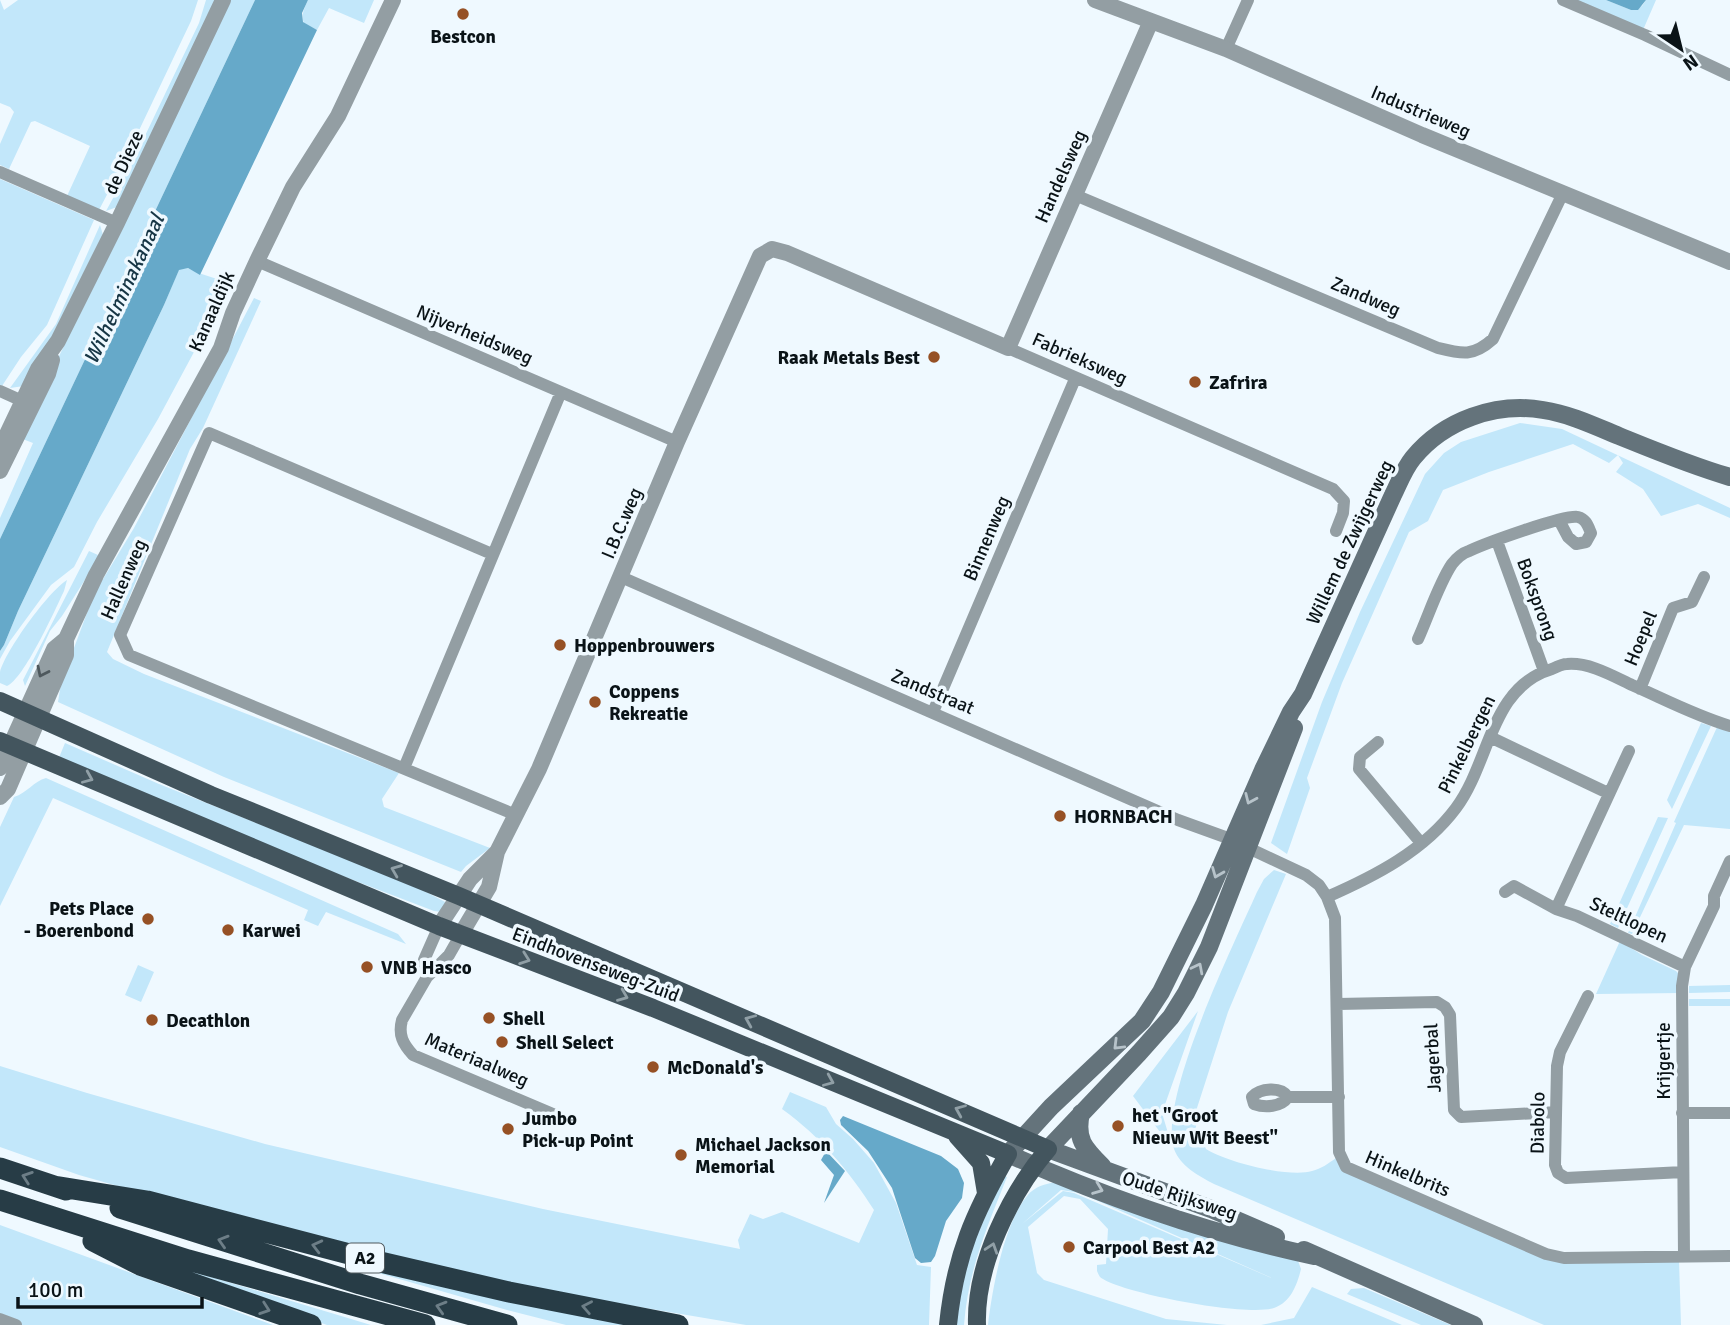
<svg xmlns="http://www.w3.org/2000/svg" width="1730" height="1325" font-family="Signika,sans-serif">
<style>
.green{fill:#c2e7fa;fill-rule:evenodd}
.water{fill:#66a9c9}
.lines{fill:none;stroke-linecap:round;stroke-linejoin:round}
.minor{stroke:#939ea3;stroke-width:12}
.tertiary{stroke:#939ea3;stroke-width:16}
.secondary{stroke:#64737b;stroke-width:18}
.primary{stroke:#43555e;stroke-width:18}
.motorway{stroke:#273c46;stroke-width:21}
.oneway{stroke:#4e585d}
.oneway2{stroke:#909fa6}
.oneway3{stroke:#b7c3ca}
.oneway4{stroke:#6d7e87}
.poi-dot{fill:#965125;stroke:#eff9ff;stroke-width:2.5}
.labels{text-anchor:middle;stroke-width:7;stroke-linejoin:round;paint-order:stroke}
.shield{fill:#eff9ff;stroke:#4f585d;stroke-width:2}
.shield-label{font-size:18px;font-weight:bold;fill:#0a1317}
.poi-label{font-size:19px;font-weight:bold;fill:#0a1317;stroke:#eff9ff;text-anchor:start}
.street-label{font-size:19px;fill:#0a1317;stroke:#eff9ff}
.water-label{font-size:21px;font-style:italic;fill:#173645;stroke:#eff9ff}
</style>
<rect width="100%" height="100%" fill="#eff9ff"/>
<path class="green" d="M0,0L4,10L18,0H198L191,21L123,164L99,210L67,196L90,146L35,121L31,122L9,169L0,165V144L14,112L10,107L0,103Z
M206,0H216L117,207L106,211L131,165L199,23Z
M229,0H255L0,539V518L33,443L20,438Z
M308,0H374L364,23L329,8L317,30L304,24C301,14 304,9 308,0Z
M1569,0H1606L1631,10L1642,6L1646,0H1656L1643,30Z
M0,179L94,220L47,325L21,357L2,386L0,385Z
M100,225L103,235L60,326L24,386L10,388L56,324Z
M188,268C202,276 217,277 230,285L158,419L97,522L74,567L51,585L10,641L0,659V651L4,645L18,611L164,305L179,269Z
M254,298L261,301L203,428L190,449L107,652L113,659L144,674L399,773L382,799L384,807L490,848L466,866L461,872L224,777L58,702L61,683L94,594L134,528Z
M1520,423L1562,429L1730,508V518L1698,504L1661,516L1643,489L1616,472L1623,463L1618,455L1609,463L1573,444L1489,472L1443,490L1428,521L1409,532L1342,683L1307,778L1310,788L1287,854L1271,843L1322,702L1360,612L1425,474L1444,453L1461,442Z
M89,551L98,555L95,564L62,616L50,631L25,686L23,680Z
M67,580L64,591C55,610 24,679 7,686L0,683C0,682 0,674 0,672C6,650 48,592 67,580Z
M1701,723L1711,726L1672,809L1667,800Z
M1718,725L1730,728V829L1684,825L1632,934L1628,933L1676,823L1674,822Z
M65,743L159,784L417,887L447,903L442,912L434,911L277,851L58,760Z
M46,778L398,934L406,944L326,912L318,926L304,920L308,910L53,798L0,906V827L14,797C27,793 34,781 46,778Z
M1658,817L1668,818L1618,928L1610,924Z
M1274,870L1286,874L1228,1012L1197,1108L1196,1128L1206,1149C1226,1162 1289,1178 1312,1171C1321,1169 1329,1163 1336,1158L1547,1256L1679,1260L1681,1325H1544L1214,1184C1199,1176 1180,1166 1174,1149C1158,1098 1234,944 1257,892L1264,879Z
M1620,941L1642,955L1676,971L1679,974L1680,993L1596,994Z
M138,965L154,972L141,1002L125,995Z
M1730,985V992L1689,993V986Z
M1689,999H1730V1006H1689Z
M1198,1011L1162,1113L1171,1143L1163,1136L1133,1096Z
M0,1066L87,1093L265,1144L543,1209L740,1249L738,1240L750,1214L763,1219L782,1212L859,1243L874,1210C849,1171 821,1137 782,1109L790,1092L826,1107L836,1124L853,1139L874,1163L896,1203L917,1265L931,1267L929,1325H746L498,1283L280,1232L79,1175L0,1147Z
M1003,1176L1007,1177C987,1227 968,1271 964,1325H956L965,1263Z
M1056,1182L1297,1258L1301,1269C1297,1285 1291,1302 1274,1308C1248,1317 1127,1294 1103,1279C1099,1277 1099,1275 1097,1271V1265L1106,1264L1108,1229L1080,1199L1064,1196L1028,1227L1037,1273L1044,1280L1166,1319L1227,1325H988C992,1290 1004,1223 1027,1196C1035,1186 1045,1184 1056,1182ZM1061,1190L1080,1193L1281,1282L1074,1193L1063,1191L1059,1194L1022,1224Z
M0,1225L273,1325H0Z
M222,1228L649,1325H566L507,1310Z
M105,1245L371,1325H327L194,1279Z
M1312,1287L1402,1325H1261L1294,1318Z
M1364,1288L1451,1325H1421L1347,1294L1351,1289Z"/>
<path class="water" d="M255,0H308L302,13L303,22L317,30L200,275L188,268L179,270L164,305L18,611L4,645L0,651V539Z
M1606,0H1646L1638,10H1631Z
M843,1116L941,1156L958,1169L964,1183L962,1198L946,1221L935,1256L931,1262L921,1263L915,1258L892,1188L868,1151L841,1125L840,1120Z
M826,1151L845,1171L824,1203L834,1175L821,1160Z"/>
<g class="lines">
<path class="minor" d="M1563,0L1645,35L1730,75
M1226,49L1248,0
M0,172L117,223
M1075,195L1438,348C1462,354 1473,357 1493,339L1563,193
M257,261L677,442
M1008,348L1333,489L1344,501L1343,513L1336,531
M0,391L29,404
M1497,541L1544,671
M492,554L209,433L120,635L129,655L516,815
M621,577L1178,820L1225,837L1306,875L1319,885L1327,897L1335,918L1339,1152L1346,1167L1546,1254L1564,1258L1730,1256
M1418,639C1428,617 1439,583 1452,564C1456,559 1463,553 1469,551C1484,544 1565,514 1578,517C1586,519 1588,526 1591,533L1586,542L1576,544L1568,537L1559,520
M1640,689L1673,608L1692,602L1704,577
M933,712L1075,379
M1490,737L1608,793
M1378,742L1360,757L1359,769L1421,843
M404,768L561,392
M1505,892L1514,886L1556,909L1629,751
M1327,897C1375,876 1424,851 1456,808C1490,763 1490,687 1552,669C1556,667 1562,664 1567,664C1589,662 1613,676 1632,685C1664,699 1696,716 1730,726
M1556,909L1577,916L1685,967
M461,934L449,955L427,977L402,1020C398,1035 403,1044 413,1055L567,1120
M427,977L424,960L439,926
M1588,996L1560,1052L1557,1066L1555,1165L1558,1173L1566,1178L1683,1172
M1338,1004L1437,1002L1445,1007L1450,1015L1454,1110L1461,1117L1556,1112
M1288,1097C1281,1107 1265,1108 1254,1104L1252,1097C1260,1088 1281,1086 1288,1097H1339
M1682,1113H1730
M1684,1255L1682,986L1685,967L1714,906V896L1730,861
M0,1319L16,1325"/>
<path class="tertiary" d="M1095,0L1226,49L1422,135L1730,262
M0,449L38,369L58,341L117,223L223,0
M0,471L48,374L52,360
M0,768L54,649L66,639
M0,797L8,789L66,655V639L96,575L221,348L233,313L257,261L293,187L338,116L393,0
M439,926L470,879L497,852
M461,934L489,887L497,852L539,769L677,442L760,256L772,249L787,253L1008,348L1151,21"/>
<path class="secondary" d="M1081,1113C1075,1140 1085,1149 1103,1167
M1276,1237L1211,1209L1048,1149L1139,1053L1171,1017L1186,993L1209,947L1294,728
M1304,1250L1474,1325
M1314,1256C1210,1234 1105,1197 1008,1154L1051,1107L1142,1021L1161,992L1204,905L1263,770L1291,712L1303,694L1393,495C1399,483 1404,469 1413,458C1444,420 1496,402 1543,410C1570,414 1595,426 1619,436C1656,451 1692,466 1730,477"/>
<path class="primary" d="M0,701L211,795L459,896L1048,1149C1010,1194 975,1265 977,1325
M0,741L439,926L653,1008L1008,1154C974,1213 955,1256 948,1325
M957,1136L981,1163L986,1193"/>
<path class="motorway" d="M0,1168L66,1190
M54,1186L147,1201L376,1261L509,1292L678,1325
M0,1200L188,1260L425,1325
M120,1208L360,1284L507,1325
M93,1241L140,1265L311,1325"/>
</g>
<defs><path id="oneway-chevron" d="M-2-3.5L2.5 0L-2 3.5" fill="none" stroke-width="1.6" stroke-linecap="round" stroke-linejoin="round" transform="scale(1.75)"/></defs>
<use class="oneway" href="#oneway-chevron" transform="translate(42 672) rotate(116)"/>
<g class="oneway2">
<use href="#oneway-chevron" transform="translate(88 778) rotate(23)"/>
<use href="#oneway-chevron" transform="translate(396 870) rotate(-158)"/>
<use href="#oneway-chevron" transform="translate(525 959) rotate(20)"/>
<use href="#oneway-chevron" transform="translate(623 996) rotate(22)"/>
<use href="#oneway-chevron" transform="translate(750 1020) rotate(-157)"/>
<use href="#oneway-chevron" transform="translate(829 1081) rotate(23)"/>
<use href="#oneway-chevron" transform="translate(960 1110) rotate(-157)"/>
<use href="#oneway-chevron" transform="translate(992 1248) rotate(-72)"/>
</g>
<g class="oneway3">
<use href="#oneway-chevron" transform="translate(1250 799) rotate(114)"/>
<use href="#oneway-chevron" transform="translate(1217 873) rotate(112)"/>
<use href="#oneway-chevron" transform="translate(1198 968) rotate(-63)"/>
<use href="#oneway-chevron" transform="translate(1118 1045) rotate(135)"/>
<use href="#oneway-chevron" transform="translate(1098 1189) rotate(21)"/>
</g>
<g class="oneway4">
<use href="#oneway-chevron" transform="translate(27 1177) rotate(-161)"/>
<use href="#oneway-chevron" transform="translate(223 1241) rotate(-163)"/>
<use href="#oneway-chevron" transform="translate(317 1246) rotate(-166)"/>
<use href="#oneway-chevron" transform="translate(441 1307) rotate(-164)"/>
<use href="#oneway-chevron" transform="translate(587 1307) rotate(-169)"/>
<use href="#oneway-chevron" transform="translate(265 1309) rotate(19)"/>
</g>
<g class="poi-dot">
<circle cx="463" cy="14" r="7"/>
<circle cx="934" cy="357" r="7"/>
<circle cx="1195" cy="382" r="7"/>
<circle cx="560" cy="645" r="7"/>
<circle cx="595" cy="702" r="7"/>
<circle cx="1060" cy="816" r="7"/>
<circle cx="148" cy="919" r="7"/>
<circle cx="228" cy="930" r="7"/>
<circle cx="367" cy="967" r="7"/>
<circle cx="489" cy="1018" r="7"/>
<circle cx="152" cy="1020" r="7"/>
<circle cx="502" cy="1042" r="7"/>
<circle cx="653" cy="1067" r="7"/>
<circle cx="1118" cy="1126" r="7"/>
<circle cx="508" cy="1129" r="7"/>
<circle cx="681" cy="1155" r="7"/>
<circle cx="1069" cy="1247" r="7"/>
</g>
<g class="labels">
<rect class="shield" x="346" y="1243.5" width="38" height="29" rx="5"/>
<g class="shield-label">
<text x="365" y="1264">A2</text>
</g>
<g class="poi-label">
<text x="463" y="43" text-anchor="middle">Bestcon</text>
<text x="920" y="364" text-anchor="end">Raak Metals Best</text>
<text x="1209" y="389">Zafrira</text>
<text x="574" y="652">Hoppenbrouwers</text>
<text x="609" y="698">Coppens<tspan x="609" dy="22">Rekreatie</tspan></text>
<text x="1074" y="823">HORNBACH</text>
<text x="134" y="915" text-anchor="end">Pets Place<tspan x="134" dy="22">- Boerenbond</tspan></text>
<text x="242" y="937">Karwei</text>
<text x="381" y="974">VNB Hasco</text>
<text x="503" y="1025">Shell</text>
<text x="166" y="1027">Decathlon</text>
<text x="516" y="1049">Shell Select</text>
<text x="667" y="1074">McDonald's</text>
<text x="1132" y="1122">het "Groot<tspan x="1132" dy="22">Nieuw Wit Beest"</tspan></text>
<text x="522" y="1125">Jumbo<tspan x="522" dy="22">Pick-up Point</tspan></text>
<text x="695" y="1151">Michael Jackson<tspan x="695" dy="22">Memorial</tspan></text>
<text x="1083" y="1254">Carpool Best A2</text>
</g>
<g class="street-label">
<text transform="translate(1421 111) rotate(23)" y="7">Industrieweg</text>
<text transform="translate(123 162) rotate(-65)" y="7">de Dieze</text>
<text transform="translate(1060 176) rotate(-66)" y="7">Handelsweg</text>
<text transform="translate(1366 296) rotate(23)" y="7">Zandweg</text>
<text transform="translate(211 311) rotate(-66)" y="7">Kanaaldijk</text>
<text transform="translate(475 334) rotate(23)" y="7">Nijverheidsweg</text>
<text transform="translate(1080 358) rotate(24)" y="7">Fabrieksweg</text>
<text transform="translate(621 523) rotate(-67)" y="7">I.B.C.weg</text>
<text transform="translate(986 538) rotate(-67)" y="7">Binnenweg</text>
<text transform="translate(1349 542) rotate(-65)" y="7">Willem de Zwijgerweg</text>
<text transform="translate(123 579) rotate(-66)" y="7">Hallenweg</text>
<text transform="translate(1538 599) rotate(70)" y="7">Boksprong</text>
<text transform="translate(1640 638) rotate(-68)" y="7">Hoepel</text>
<text transform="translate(933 691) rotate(23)" y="7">Zandstraat</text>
<text transform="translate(1466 744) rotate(-64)" y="7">Pinkelbergen</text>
<text transform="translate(1629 919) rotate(25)" y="7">Steltlopen</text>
<text transform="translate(596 964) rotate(21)" y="7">Eindhovenseweg-Zuid</text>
<text transform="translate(1432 1058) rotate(-93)" y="7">Jagerbal</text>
<text transform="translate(477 1059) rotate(23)" y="7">Materiaalweg</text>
<text transform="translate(1663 1061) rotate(-90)" y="7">Krijgertje</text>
<text transform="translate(1537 1123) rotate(-89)" y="7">Diabolo</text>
<text transform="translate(1408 1173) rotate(23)" y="7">Hinkelbrits</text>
<text transform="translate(1180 1195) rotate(18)" y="7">Oude Rijksweg</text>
</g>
<g class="water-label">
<text transform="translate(124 289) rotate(-65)" y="7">Wilhelminakanaal</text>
</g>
</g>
<g transform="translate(1681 49) rotate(145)" stroke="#eff9ff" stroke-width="5" paint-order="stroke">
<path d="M0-5L12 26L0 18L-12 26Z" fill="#0a1317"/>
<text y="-10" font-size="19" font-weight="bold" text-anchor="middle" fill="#0a1317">N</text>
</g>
<path d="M18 1297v10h184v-10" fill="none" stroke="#0a1317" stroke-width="3.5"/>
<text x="28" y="1297" font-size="21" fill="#0a1317" stroke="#eff9ff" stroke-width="5" paint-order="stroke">100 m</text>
</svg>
